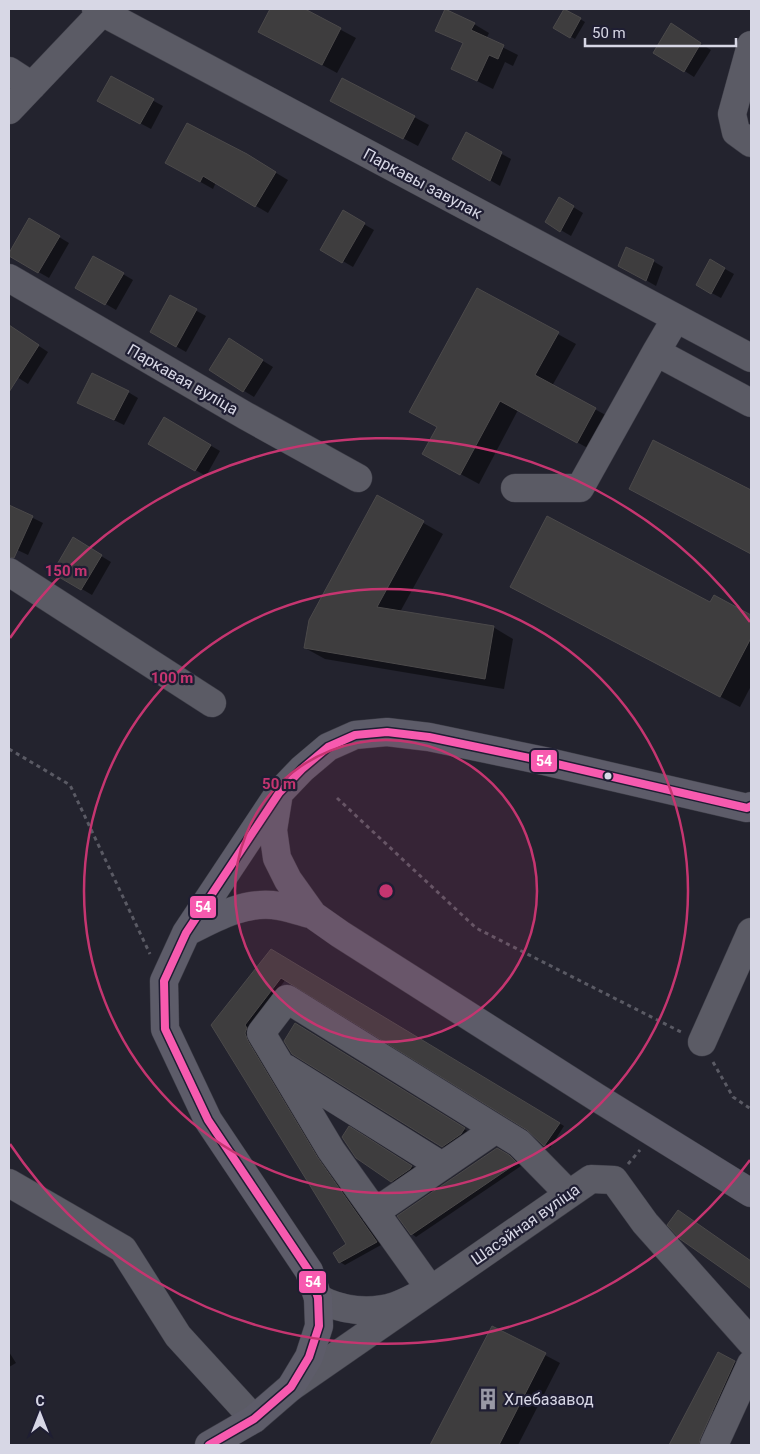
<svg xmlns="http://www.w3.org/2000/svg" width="760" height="1454" font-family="Roboto,sans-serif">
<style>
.shadow{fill:#0007}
.building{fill:#3e3d3e;stroke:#4b494a}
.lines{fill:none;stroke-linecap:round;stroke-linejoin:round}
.minor-casing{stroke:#3d3d47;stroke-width:29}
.major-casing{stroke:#3d3d47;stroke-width:29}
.path{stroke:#5a5a64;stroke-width:3;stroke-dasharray:4 4;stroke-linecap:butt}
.minor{stroke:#5b5b65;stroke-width:28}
.major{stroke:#5d5c69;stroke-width:28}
.bus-1-casing{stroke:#1f1e33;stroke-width:11}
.bus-1{stroke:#f75aaf;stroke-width:8}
.ring{fill:none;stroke:#c53570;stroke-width:2.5}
.bus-dot{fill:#d7d7e5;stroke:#1f1e33;stroke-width:2}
.labels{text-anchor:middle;stroke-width:4.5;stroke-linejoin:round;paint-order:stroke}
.street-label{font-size:16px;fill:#d7d7e5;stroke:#1f1e33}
.poi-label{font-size:16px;fill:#d7d7e5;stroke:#1f1e33;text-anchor:start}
.centre{fill:#c53570;stroke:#1f1e33;stroke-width:2.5}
.ring-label{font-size:15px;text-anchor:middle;font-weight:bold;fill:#c53570;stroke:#1f1e33;stroke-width:4.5;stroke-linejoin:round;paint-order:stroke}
.line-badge{stroke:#1f1e33;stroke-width:2}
.badge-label{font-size:14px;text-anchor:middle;font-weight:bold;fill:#fff}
</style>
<rect width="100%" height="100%" fill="#23232e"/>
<path class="shadow" d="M272,9H302L356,38L337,73L260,31Z
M565,10L585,22L575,39L555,28Z
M474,24L489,33L486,39L518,55L513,66L505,62L493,89L453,69L464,44L437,30Z
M681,31L711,50L694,77L655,52Z
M111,78L163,106L151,129L108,106Z
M347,109L414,117L429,125L418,146Z
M466,134L511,159L500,186L454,159Z
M246,155L288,180L268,213L216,182L213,189L167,163Z
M560,199L583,213L571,236L547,222Z
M343,212L374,230L353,267L322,249Z
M29,219L69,243L49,278L9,255Z
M94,257L133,280L116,310L77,287Z
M653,261L663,267L656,286L620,265Z
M711,261L734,274L721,298L697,285Z
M477,290L576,344L552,386L613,419L595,452L518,410L479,484L442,464L438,427Z
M171,297L206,316L186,352L151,332Z
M13,329L48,352L28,384L9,372V336Z
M239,346L273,367L254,397L210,370Z
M128,392L138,398L124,425L89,408Z
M165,419L220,451L206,476L150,444Z
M653,441L751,492V553L650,499Z
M377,497L443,534L400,612L493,627L513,639L504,689L325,659L305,648Z
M9,506L43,523L28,555L9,546Z
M73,539L111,562L92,595L53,572Z
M714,597L751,616V686L740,707L531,598L711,603Z
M272,951L564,1126L550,1148L528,1129L286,979L249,1028L250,1036L252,1045L322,1162L381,1245L345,1265L340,1262L348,1244L213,1025Z
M296,1024L469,1132L447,1149L293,1053Z
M350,1128L416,1169L397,1184L392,1181Z
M497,1149L514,1159L521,1166L416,1237L412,1234Z
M492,1327L560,1363L518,1445H432Z
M9,1352L16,1363L9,1367Z
M718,1353L739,1364L717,1413L694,1400Z
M680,1427L705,1441L704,1445H670Z"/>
<path class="building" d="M270,9H305L341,28L322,65L258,32Z
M445,9L475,23L471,30L504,45L498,59L489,55L477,81L451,69L463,43L435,31Z
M564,9L581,18L570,38L553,28Z
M671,23L701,43L684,72L653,53Z
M111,76L154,99L140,124L97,101Z
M342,78L415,116L403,139L330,101Z
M187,123L247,154L276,172L255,207L203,176L200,182L165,163Z
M466,132L502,152L490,181L452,159Z
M559,197L574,206L560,232L545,222Z
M343,210L365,223L342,263L320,250Z
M29,218L60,236L38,273L9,256V253Z
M626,247L654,260L646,281L618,266Z
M93,256L124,273L105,305L75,288Z
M710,259L725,268L711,294L696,285Z
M477,288L559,332L535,375L596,408L577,443L500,401L460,475L422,454L437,427L409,412Z
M170,295L197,309L176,347L150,332Z
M9,325L39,345L9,392Z
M229,338L263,360L243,392L209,370Z
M92,373L129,391L114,420L77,403Z
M164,417L211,445L195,471L148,444Z
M653,440L751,490V554L629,489Z
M377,495L424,521L377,607L494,626L485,679L304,648L309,620Z
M9,505L33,516L14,558L9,557Z
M547,516L710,602L714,595L751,615V638L720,697L510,587Z
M73,537L102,555L81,590L52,573Z
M271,949L560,1123L544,1146L527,1130L281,978L245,1025L247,1028L245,1033L248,1041L318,1158L377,1242L339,1263L333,1253L346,1244L211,1025Z
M295,1023L465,1128L461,1134L442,1147L292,1054L284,1041Z
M349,1126L412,1166L410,1169L391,1182L356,1158L342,1137Z
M497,1148L509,1155L517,1163L411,1235L397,1216Z
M678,1210L751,1261V1289L680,1239L667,1225Z
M492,1326L546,1353L499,1445H430Z
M718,1352L735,1361L700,1439L699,1445H669Z"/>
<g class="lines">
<g class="minor-casing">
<path id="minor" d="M96,9L751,358
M751,45L732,114L736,132L751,143
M9,71L32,86
M9,110L105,9
M9,278L246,416L358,478
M676,318L656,352L751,403
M515,488H580L656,352
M9,572L212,703
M702,1042L751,932
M285,1068L442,1166
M9,1183L123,1249L178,1336L254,1419
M375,1212L496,1129
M318,1298C341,1311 370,1314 395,1306C407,1302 419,1295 430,1289L331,1150L261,1033L287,999L519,1143L568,1193
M291,1387L591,1179L614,1180L645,1223L751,1342
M714,1445L751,1364"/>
</g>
<g class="major-casing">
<path id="major" d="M278,799L273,830L277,858L288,880L313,915L340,934L596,1097L751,1193
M189,931C216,917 247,900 279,906C290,908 302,912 313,915
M209,1445L254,1419L291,1387L309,1357L319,1326L318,1298L309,1271L208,1120L165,1029L164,981L186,933L279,793L302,769L328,747L355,735L387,732L429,737L544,761L747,808L751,806"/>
</g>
<path class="path" d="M9,749L70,785L150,954
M337,798L476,928L683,1033
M713,1062L733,1097L751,1109
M628,1164L640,1150"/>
<use href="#minor" class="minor"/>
<use href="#major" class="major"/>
<g class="bus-1-casing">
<path id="bus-1" d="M209,1445L254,1419L291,1387L309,1357L319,1326L318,1298L309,1271L208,1120L165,1029L164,981L186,933L279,793L302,769L328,747L355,735L387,732L429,737L544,761L747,808L751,806"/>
</g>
<use href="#bus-1" class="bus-1"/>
</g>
<circle cx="386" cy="891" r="151" fill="#c53570" fill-opacity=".12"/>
<g class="ring">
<circle cx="386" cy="891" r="151"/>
<circle cx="386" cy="891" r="302"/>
<path d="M750 1160A453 453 0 0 1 10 1144M10 638A453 453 0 0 1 750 622"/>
</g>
<defs>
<g id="building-bare" transform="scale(1.725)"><path d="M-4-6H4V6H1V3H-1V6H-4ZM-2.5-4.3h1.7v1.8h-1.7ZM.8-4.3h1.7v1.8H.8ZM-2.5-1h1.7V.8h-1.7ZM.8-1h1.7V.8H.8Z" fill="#9898a5" stroke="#1f1e33" stroke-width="2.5" paint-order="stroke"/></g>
</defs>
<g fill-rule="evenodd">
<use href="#building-bare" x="488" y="1399"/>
</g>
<circle class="bus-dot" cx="608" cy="776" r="4.5"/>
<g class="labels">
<g class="street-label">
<text transform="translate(423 183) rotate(28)" y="6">Паркавы завулак</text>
<text transform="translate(183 379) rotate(30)" y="6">Паркавая вуліца</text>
<text transform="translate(525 1224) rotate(-35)" y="6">Шасэйная вуліца</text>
</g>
<g class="poi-label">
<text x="504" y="1405">Хлебазавод</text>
</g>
</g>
<circle cx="386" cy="891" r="8" class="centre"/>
<g class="ring-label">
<text x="66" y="576">150 m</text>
<text x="172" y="683">100 m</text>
<text x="279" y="789">50 m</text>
</g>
<g class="line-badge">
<rect x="530" y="749" width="28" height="24" rx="5" fill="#f75aaf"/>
<rect x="189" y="895" width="28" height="24" rx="5" fill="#f75aaf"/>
<rect x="298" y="1270" width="29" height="24" rx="5" fill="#f75aaf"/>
</g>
<g class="badge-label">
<text x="544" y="766">54</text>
<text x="203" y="912">54</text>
<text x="313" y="1287">54</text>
</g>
<rect width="760" height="1454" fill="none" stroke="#d7d7e5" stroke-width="20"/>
<g transform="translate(40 1414)" stroke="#1f1e33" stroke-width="4" paint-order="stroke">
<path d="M0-4L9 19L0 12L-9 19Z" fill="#d7d7e5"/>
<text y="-8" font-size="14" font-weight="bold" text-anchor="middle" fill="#d7d7e5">С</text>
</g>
<path d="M585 38v8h151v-8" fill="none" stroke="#d7d7e5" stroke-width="2.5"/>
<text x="592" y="38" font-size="15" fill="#d7d7e5" stroke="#1f1e33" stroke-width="4" paint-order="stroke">50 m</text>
</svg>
